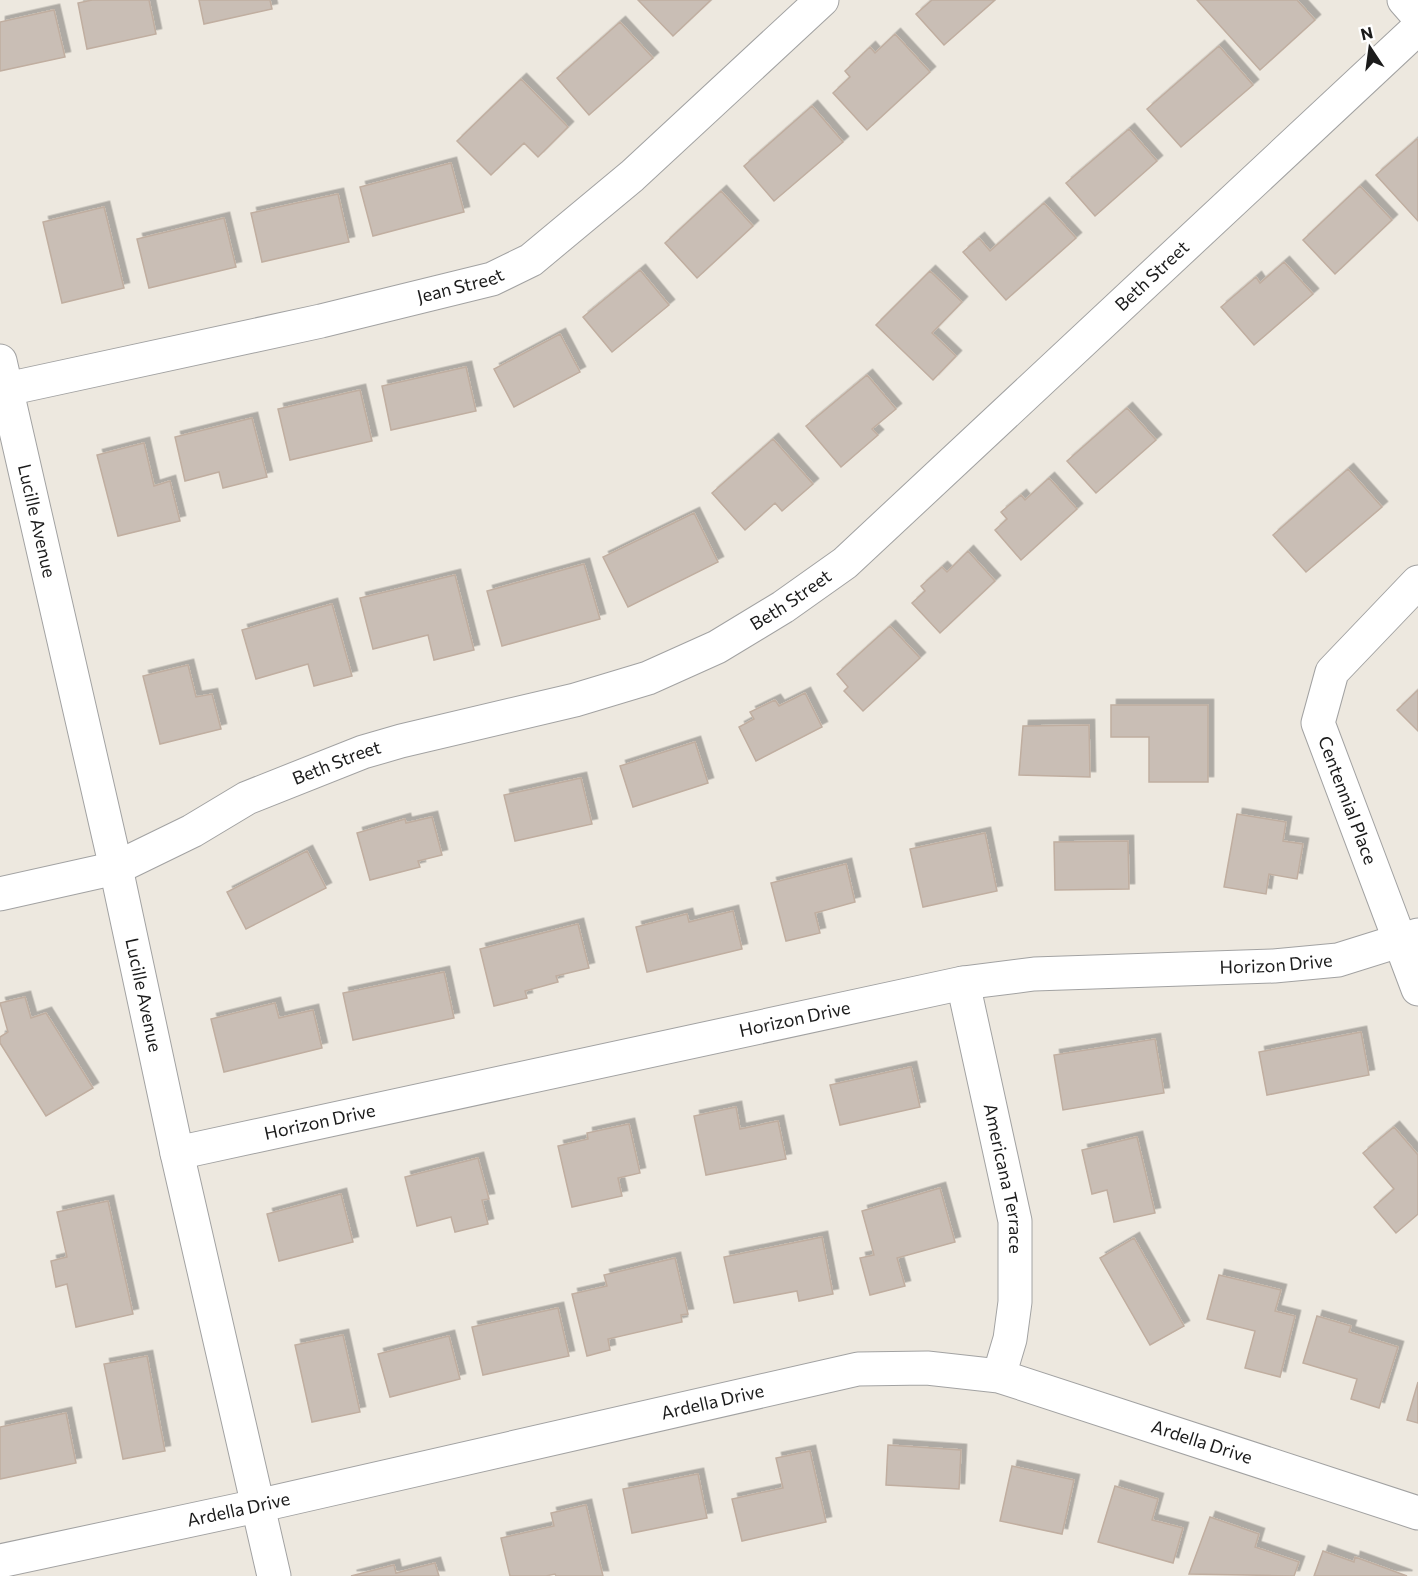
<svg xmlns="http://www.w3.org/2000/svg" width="1418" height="1576" font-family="Commissioner,sans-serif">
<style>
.building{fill:#c9beb5;stroke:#c0aea0;stroke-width:1.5;filter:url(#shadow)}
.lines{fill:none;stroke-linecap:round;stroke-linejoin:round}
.minor-casing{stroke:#a2a2a2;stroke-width:35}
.tertiary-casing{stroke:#a2a2a2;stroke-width:35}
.minor{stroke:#fff;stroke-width:33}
.tertiary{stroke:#fff;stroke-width:33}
.labels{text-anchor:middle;stroke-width:6;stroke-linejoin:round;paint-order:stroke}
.street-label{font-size:18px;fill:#1b1b1b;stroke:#fff}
</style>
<defs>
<filter id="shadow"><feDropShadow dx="5.5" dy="-5.5" stdDeviation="0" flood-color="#0004"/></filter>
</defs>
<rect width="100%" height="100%" fill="#ede8df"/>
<path class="building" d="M92,0H149L156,34L87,49L78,3Z
M199,0H270L272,9L204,24Z
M638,0H711L673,36Z
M932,0H995L944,45L916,14Z
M1197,0H1297L1315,20L1260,70Z
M54,10L65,57L0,71V22Z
M620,22L653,58L589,115L557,78Z
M895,34L930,72L867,130L833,93L850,77L845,71L870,47L875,53Z
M1219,46L1253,85L1181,147L1147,109Z
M521,79L568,127L538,157L524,143L491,175L457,141Z
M812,106L843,142L774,201L744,166Z
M1129,129L1157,161L1095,216L1066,183Z
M1417,139L1418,140V221L1376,175Z
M451,163L464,212L373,236L360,187Z
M1360,186L1392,220L1335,274L1303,240Z
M721,191L753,226L697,278L665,243Z
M338,194L349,242L262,262L251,213Z
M1044,203L1076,238L1006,300L963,252L979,238L990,251Z
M104,207L124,288L62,303L43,222Z
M224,218L236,267L149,288L137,239Z
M1284,262L1313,294L1254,345L1221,307L1256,277L1260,283Z
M640,270L669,305L612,352L583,317Z
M930,271L962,302L932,333L956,356L933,380L876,325Z
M560,334L580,372L514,407L494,369Z
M466,367L476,411L391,430L382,386Z
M867,375L896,409L872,429L878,435L841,467L806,426Z
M360,390L372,441L290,460L278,409Z
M1127,408L1156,440L1096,493L1067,461Z
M252,418L267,477L223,488L219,472L185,481L175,437Z
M773,439L813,484L782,511L775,503L745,530L712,493Z
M144,443L154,486L170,481L180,521L118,536L97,455Z
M1348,469L1382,507L1306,572L1273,535Z
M1049,478L1077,509L1021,560L995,530L1007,519L1001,512L1021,495L1025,500Z
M694,513L718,562L628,607L603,557Z
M968,551L995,581L940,633L912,603L925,591L921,586L942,567L947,572Z
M584,564L600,619L502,646L487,591Z
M455,575L474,650L434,660L428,635L373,649L360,598Z
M332,604L352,676L314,686L308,664L256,679L242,630Z
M890,626L920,658L863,711L844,691L848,687L837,674Z
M188,665L196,697L212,694L221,729L160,744L143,676Z
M1418,690V731L1397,710Z
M805,693L822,727L756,761L739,727L754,719L750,712L775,700L779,706Z
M1111,705H1208V782H1149V737H1111Z
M1089,725L1090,777L1019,775L1023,726Z
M695,742L708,783L633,807L620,766Z
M581,778L592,824L515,841L504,795Z
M1237,814L1286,822L1283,841L1303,844L1297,879L1269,874L1266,894L1224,887Z
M432,817L442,855L418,861L420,867L370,880L357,833L405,819L406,823Z
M985,833L997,891L923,907L910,849Z
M1128,841L1129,889L1055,890L1054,842Z
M307,851L326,888L246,929L227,892Z
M846,864L855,902L815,913L820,933L786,941L771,883Z
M733,911L742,949L647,972L636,927L687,914L689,922Z
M578,924L589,968L556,976L558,982L525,991L527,998L494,1006L480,949Z
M444,972L454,1018L353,1040L343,993Z
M25,997L31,1018L46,1013L93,1088L46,1116L0,1043V1037L8,1032L0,1003Z
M275,1003L279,1018L313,1010L322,1048L224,1072L211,1019Z
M1361,1032L1369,1075L1267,1095L1259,1052Z
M1155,1039L1164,1093L1063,1110L1054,1055Z
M911,1067L920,1107L840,1125L830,1085Z
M736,1107L740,1129L778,1121L786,1159L706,1175L694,1116Z
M629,1124L640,1173L618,1178L622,1196L572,1207L558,1146L588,1139L587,1133Z
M1394,1127L1418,1155V1214L1396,1233L1374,1207L1394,1189L1363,1153Z
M1137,1137L1155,1213L1114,1222L1107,1190L1092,1194L1082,1150Z
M478,1158L489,1199L482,1200L488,1224L455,1232L451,1217L417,1226L405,1177Z
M940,1188L955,1242L897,1258L905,1286L870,1295L860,1258L874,1255L862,1211Z
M341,1194L353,1242L279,1261L267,1214Z
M108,1201L133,1314L76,1327L67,1284L56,1287L51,1261L67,1257L57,1212Z
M822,1237L833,1294L799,1301L797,1291L734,1303L724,1257Z
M1134,1238L1184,1326L1150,1345L1100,1258Z
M675,1258L688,1314L681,1315L682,1322L608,1339L610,1350L587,1356L572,1294L607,1286L604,1275Z
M1219,1275L1281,1290L1275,1311L1295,1316L1280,1377L1245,1368L1255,1331L1207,1319Z
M558,1308L569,1356L483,1375L472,1327Z
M1317,1316L1351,1326L1349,1332L1398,1347L1379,1408L1351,1399L1357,1379L1303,1363Z
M343,1335L360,1412L312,1422L295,1345Z
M449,1336L460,1379L390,1397L378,1354Z
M147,1356L165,1451L123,1459L104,1364Z
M1418,1382V1423L1407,1420Z
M66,1413L76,1463L0,1479V1427Z
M888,1445L961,1450L959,1489L886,1485Z
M810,1451L826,1522L742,1541L732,1499L783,1488L776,1458Z
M1012,1466L1074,1480L1062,1534L1000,1521Z
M698,1474L707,1518L632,1533L623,1489Z
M1115,1486L1158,1499L1152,1520L1183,1528L1173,1563L1098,1542Z
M586,1505L603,1576H556L555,1574L546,1576H510L501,1538L554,1526L551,1513Z
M1210,1517L1259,1534L1255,1547L1299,1562L1294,1576L1189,1574Z
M1323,1551L1354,1562L1355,1557L1407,1576H1314Z
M435,1563L439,1576H351L394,1565L396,1573Z"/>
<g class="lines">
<g class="minor-casing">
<g id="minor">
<path id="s1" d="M0,361L116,868L177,1153L274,1576"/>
<path id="s2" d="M7,389L321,321L492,279L531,260L632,176L822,0"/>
<path id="s3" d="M1418,582L1332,672L1318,723L1418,989"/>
<path id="s4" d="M0,894L116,868L192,831L247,798L363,752L401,741L575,700L648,678L717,647L783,607L845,563L1418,28"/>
<path id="s5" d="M963,983L1015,1221V1302L1010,1339L999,1376"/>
<path id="s6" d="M177,1153L963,983L1034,974L1274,966L1338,960L1418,935"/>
<path id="s7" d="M0,1561L257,1506L858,1369L927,1368L999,1376L1418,1513"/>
</g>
</g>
<g class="tertiary-casing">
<path id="tertiary" d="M1404,0L1418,16"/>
</g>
<use href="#minor" class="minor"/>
<use href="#tertiary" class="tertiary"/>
</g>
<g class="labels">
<g class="street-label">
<text dy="6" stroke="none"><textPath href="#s4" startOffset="1336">Beth Street</textPath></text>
<text dy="6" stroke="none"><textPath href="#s2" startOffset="465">Jean Street</textPath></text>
<text dy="6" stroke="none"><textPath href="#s1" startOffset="164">Lucille Avenue</textPath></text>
<text dy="6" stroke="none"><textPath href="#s4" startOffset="850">Beth Street</textPath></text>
<text dy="6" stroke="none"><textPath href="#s4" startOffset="364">Beth Street</textPath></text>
<text dy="6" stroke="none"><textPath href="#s3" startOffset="260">Centennial Place</textPath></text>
<text dy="6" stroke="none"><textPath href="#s6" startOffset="1118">Horizon Drive</textPath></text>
<text dy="6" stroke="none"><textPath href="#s1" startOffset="650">Lucille Avenue</textPath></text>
<text dy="6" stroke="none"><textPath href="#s6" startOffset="632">Horizon Drive</textPath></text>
<text dy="6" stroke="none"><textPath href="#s6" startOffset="146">Horizon Drive</textPath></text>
<text dy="6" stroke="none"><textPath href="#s5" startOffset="200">Americana Terrace</textPath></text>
<text dy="6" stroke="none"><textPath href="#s7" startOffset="730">Ardella Drive</textPath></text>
<text dy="6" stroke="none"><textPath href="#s7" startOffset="1234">Ardella Drive</textPath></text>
<text dy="6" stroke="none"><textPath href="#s7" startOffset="244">Ardella Drive</textPath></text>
</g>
</g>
<g transform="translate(1370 48) rotate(347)" stroke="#ffffff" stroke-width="4.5" paint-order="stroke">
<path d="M0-4.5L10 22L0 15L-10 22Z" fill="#1b1b1b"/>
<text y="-9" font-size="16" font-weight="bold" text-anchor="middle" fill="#1b1b1b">N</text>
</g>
</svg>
